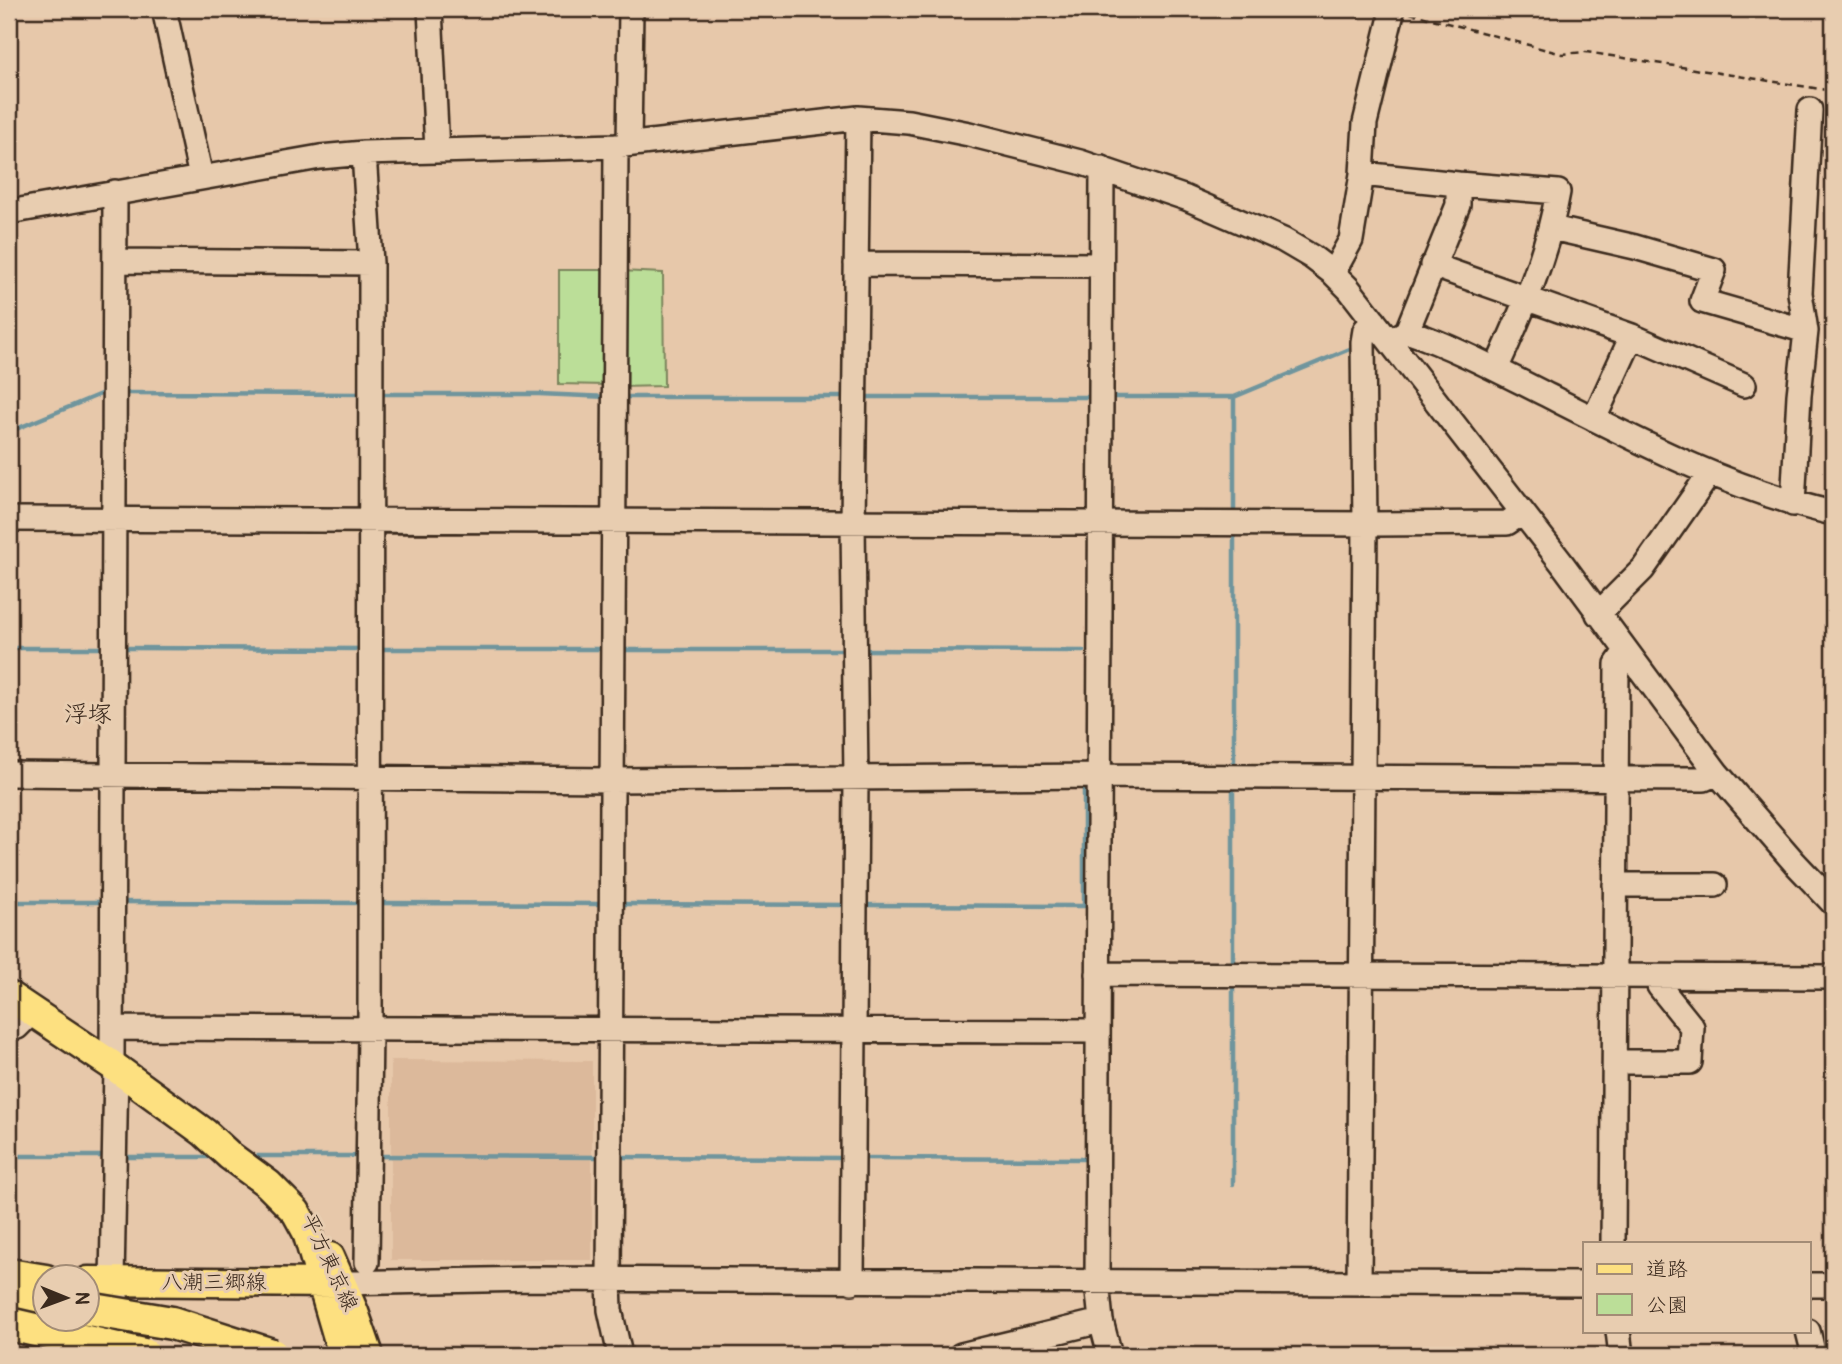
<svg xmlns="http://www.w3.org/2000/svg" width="1842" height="1364" font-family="Pangolin,'Klee One',sans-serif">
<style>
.built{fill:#dcb99b}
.green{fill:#bbde98;stroke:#7b845b;stroke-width:2}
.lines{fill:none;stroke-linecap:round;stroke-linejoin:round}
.stream{stroke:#6f959d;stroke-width:4.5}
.minor-casing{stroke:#3b2a1e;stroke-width:28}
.major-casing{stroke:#3b2a1e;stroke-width:33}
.highway-casing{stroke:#3b2a1e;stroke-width:37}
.path{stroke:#3b2a1e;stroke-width:2.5;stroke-dasharray:7 5;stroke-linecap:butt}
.minor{stroke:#e8cdb0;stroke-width:23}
.major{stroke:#fde080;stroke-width:28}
.highway{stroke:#fde080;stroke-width:32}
.highway-bridge-casing{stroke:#3b2a1e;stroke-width:37;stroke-linecap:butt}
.highway-bridge{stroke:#fde080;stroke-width:32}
.labels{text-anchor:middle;stroke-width:6;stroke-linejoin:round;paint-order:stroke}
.street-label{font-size:21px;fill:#3b2a1e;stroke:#e8cdb0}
.quarter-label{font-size:24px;fill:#3b2a1e;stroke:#e8cdb0}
</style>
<rect width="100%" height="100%" fill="#e7c8aa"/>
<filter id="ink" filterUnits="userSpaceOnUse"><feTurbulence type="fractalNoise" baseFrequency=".0143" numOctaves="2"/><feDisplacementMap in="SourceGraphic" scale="14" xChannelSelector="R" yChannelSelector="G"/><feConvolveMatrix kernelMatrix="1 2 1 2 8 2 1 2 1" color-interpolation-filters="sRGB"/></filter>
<g filter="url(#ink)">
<path class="built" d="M391,1060L592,1061V1260H391Z"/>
<path class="green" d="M559,270H607V385L559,384Z
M620,271L663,273L664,386L619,387Z"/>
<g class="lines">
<path class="stream" d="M121,393L364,394
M376,394H539L609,397
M621,397H847
M863,397H1096
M1108,397H1234
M9,432L103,393H109
M1234,518V397L1357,346
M9,648H106
M122,648L365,649
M377,649H607
M619,650H848
M860,650L1083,651
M1234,770V530
M9,902H106
M118,902L365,903
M377,903L603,904
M619,904L848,905
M864,905L1084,906V785
M1233,969V782
M9,1156H106
M248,1156H361
M377,1156L603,1157
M122,1157H214
M615,1157L844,1158
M860,1158L1086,1159
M1233,1184V982"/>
<g class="minor-casing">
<path id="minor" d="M164,9L201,177
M430,9L437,151
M629,144L631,9
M616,146L609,1280L610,1310L620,1355
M364,153L371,263L370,1030L367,1262
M1102,168L1097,1282L1101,1321L1110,1355
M1362,174L1458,184V205L1407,331L1396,338
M1458,184L1558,192C1547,255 1522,312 1496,369
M9,212L320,157L364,153L616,146L858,118L909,122L969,134L1080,162L1186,198L1283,240L1312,257L1333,273L1349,289L1561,562L1717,773L1795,863L1833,903
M1552,228L1635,247L1714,270L1702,301L1806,331
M116,261L371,263
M856,264L1101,265
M1432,265L1632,336L1744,385
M1333,273L1351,240L1362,174L1365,123L1391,17L1388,9
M1407,331C1454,347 1499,371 1543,393C1636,440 1731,490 1833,513
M1594,419L1632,336
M1793,504L1799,395L1806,331L1800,293L1810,110
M9,519L1372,524L1507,523L1522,513
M1598,614L1643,569L1710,473
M9,774L612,780L1099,776L1704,779L1717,773
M1615,885H1715
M1098,974L1833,977
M9,1027H17L32,1012
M113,1028L1098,1031
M1615,1062H1690L1692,1027L1659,986V977
M112,1065L115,192
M116,1067L112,1282L131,1355
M1613,1243L1617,664L1626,651
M852,1282L856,779L853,523L858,118
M341,1283L532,1279L1585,1284
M1359,1283L1365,524L1363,342L1365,330L1374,321
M1809,1285H1833
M1618,1331L1621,1355
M1808,1331L1814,1355
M9,1349L31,1355
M961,1355L1101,1321"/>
</g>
<g class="major-casing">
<path id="major" d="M9,996L112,1065L205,1133L230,1156L268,1184L296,1212L307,1232L343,1355
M330,1257L354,1312L369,1355
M9,1273L46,1279
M88,1281L338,1283"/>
</g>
<g class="highway-casing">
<path id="highway" d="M9,1295L46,1303"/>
</g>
<path class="path" d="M1410,13L1562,54L1586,52L1833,91"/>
<use href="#minor" class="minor"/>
<use href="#major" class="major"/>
<use href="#highway" class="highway"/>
<g class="highway-bridge-casing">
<path id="highway-bridge" d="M88,1309L172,1323L272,1355
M9,1324L144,1355"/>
</g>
<use href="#highway-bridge" class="highway-bridge"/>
</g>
</g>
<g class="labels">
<g class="street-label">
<text transform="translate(330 1262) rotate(65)" y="7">平方東京線</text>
<text x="214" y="1289">八潮三郷線</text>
</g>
<g class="quarter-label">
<text x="88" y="722">浮塚</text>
</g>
</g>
<rect width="1842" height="1364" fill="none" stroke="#e8cdb0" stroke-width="35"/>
<rect x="18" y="18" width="1807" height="1329" fill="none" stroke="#3b2a1e" stroke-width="2.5" filter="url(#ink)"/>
<rect x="1583" y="1242" width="228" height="91" fill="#e8cdb0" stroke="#a38c76" stroke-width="2"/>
<rect x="1597" y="1264" width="35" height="10" fill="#fde080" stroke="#a38c76" stroke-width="2"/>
<text x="1646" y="1276" font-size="21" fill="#3b2a1e">道路</text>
<rect x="1597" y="1294" width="35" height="21" fill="#bbde98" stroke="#a38c76" stroke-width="2"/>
<text x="1646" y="1312" font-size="21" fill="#3b2a1e">公園</text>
<g transform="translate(66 1298) rotate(91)"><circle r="33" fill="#e8cdb0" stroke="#a38c76" stroke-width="2"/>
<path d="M0-5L12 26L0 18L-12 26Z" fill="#3b2a1e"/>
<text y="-10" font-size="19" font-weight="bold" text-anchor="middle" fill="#3b2a1e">N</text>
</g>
</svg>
